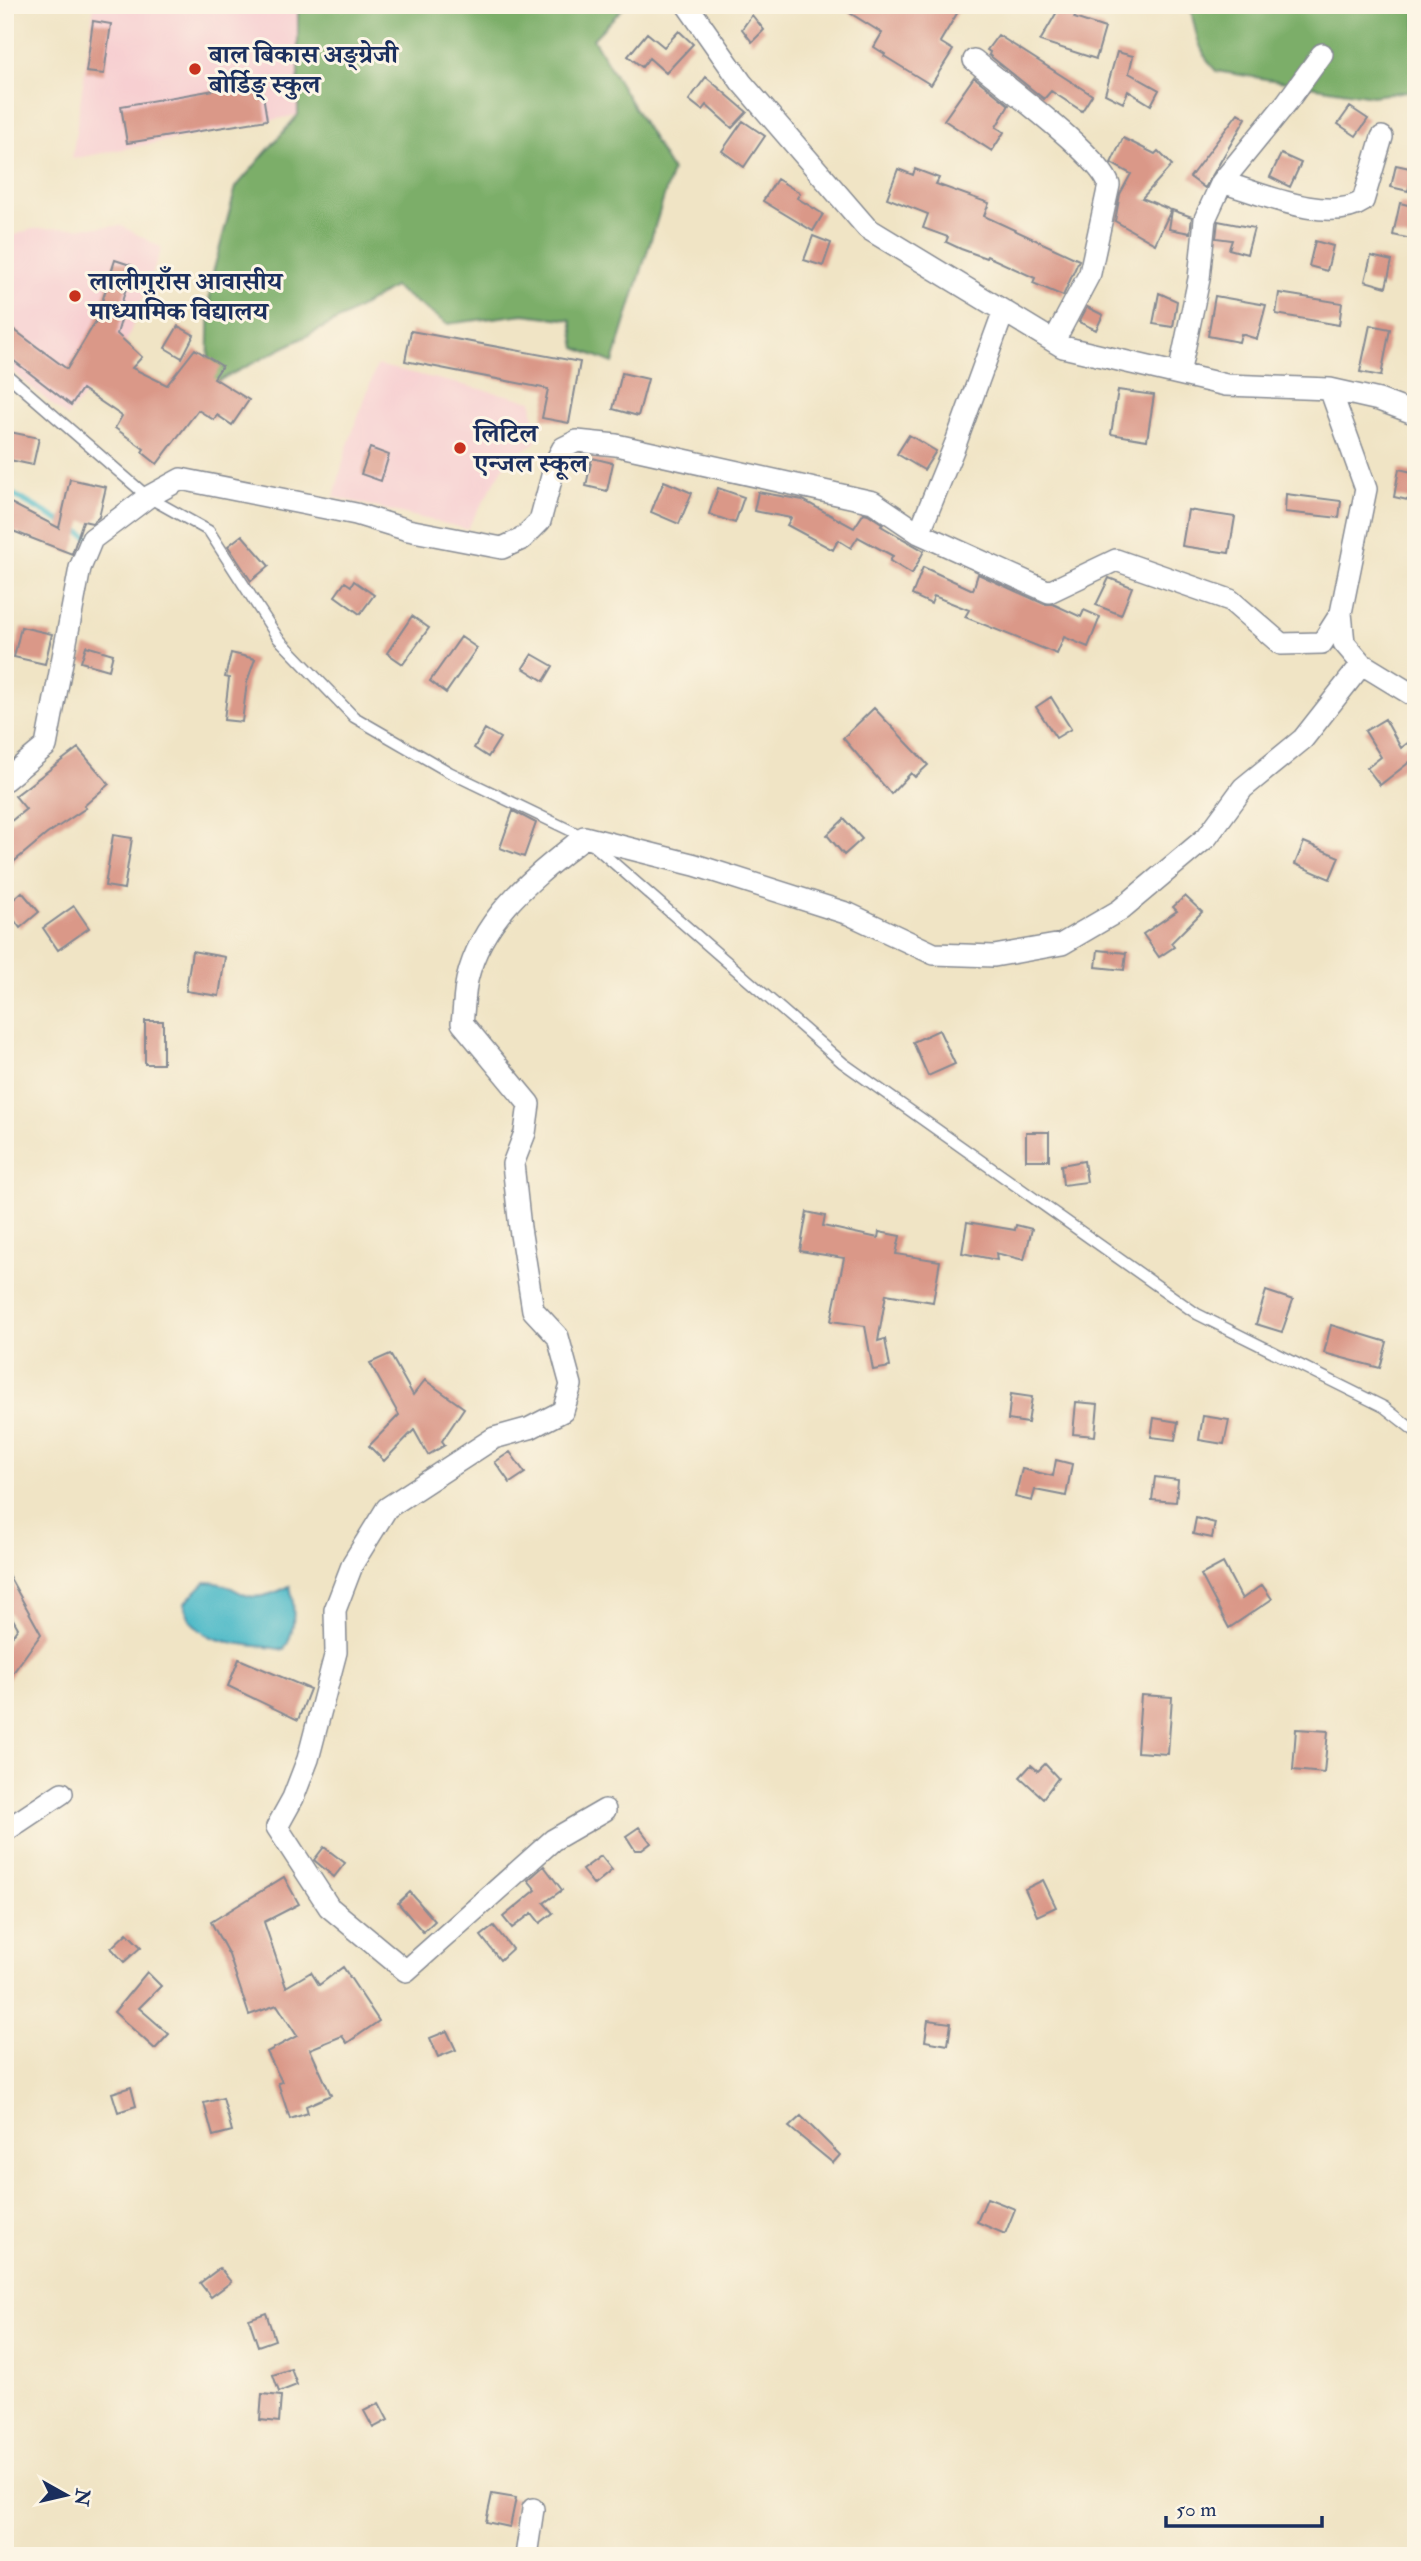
<svg xmlns="http://www.w3.org/2000/svg" width="1421" height="2561" font-family="'IM FELL Double Pica','Noto Serif Devanagari',serif">
<style>
.built{fill:#f7cfd1}
.forest{fill:#7bae69;stroke:#4b6e64;stroke-width:2}
.water{fill:#4dbac8;stroke:#347493;stroke-width:2}
.lines{fill:none;stroke-linecap:round;stroke-linejoin:round}
.stream{stroke:#4dbac8;stroke-width:6}
.building{fill:#da9888}
.service-casing{stroke:#868a92;stroke-width:13}
.minor-casing{stroke:#868a92;stroke-width:24}
.service{stroke:#fff;stroke-width:10}
.minor{stroke:#fff;stroke-width:21}
.poi-dot{fill:#c8321e;stroke:#fcf5e5;stroke-width:2.5}
.labels{text-anchor:middle;stroke-width:6;stroke-linejoin:round;paint-order:stroke}
.poi-label{font-size:26px;font-weight:bold;fill:#1b2f5e;stroke:#fcf5e5;text-anchor:start}
</style>
<rect width="100%" height="100%" fill="#fcf5e5"/>
<filter id="ink" filterUnits="userSpaceOnUse"><feTurbulence type="fractalNoise" baseFrequency=".0143" numOctaves="2"/><feDisplacementMap in="SourceGraphic" scale="14" xChannelSelector="R" yChannelSelector="G"/><feConvolveMatrix kernelMatrix="1 2 1 2 8 2 1 2 1" color-interpolation-filters="sRGB"/></filter>
<filter id="wash" filterUnits="userSpaceOnUse"><feTurbulence type="fractalNoise" baseFrequency=".00686" numOctaves="4" result="noise"/><feDisplacementMap in="SourceGraphic" scale="28" xChannelSelector="R" yChannelSelector="G"/><feGaussianBlur stdDeviation="1.57" result="paint"/><feColorMatrix in="noise" values="0 0 0 0 0 0 0 0 0 0 0 0 0 0 0 0 0 1.4 0 .05"/><feComposite in="paint" operator="in"/></filter>
<g filter="url(#wash)">
<rect width="100%" height="100%" fill="#f0e4c5"/>
<path class="built" d="M94,5H309L298,115L72,159Z
M122,226L162,248L126,343L67,417L5,365V238L32,229Z
M377,365L532,401L536,442L508,460L467,529L334,497L346,450Z"/>
<path class="forest" d="M298,5H626L593,39L672,171L613,363L576,348L571,320L524,314L447,324L394,287L346,316L208,386L210,284L236,187L298,115Z
M1190,5H1416V90L1372,96L1216,71C1198,52 1195,30 1190,5Z"/>
<path class="water" d="M205,1582C248,1583 236,1612 290,1586C295,1607 296,1631 284,1650C250,1642 189,1649 185,1602Z"/>
<g class="lines">
<path class="stream" d="M5,490L90,538"/>
</g>
<g id="blocks">
<path class="building" d="M837,5H962L940,42L953,50L931,85L884,56L885,54L874,47L882,33Z
M1061,5H1080L1074,18L1105,28L1096,59L1040,41Z
M752,15L764,30L752,42L742,29Z
M93,21L111,24L104,74L86,72Z
M679,31L693,44L666,73L649,58L642,67L628,56L647,33L664,47Z
M998,35L1092,95L1082,111L1051,91L1044,99L989,55L990,52L987,50Z
M1117,52L1133,56L1129,73L1159,90L1151,105L1128,91L1123,103L1105,94Z
M706,77L747,112L732,128L706,105L702,110L689,100Z
M974,77L1009,105L996,127L1004,132L992,151L944,120Z
M261,82L267,120L127,143L121,106Z
M1350,107L1368,119L1356,136L1338,124Z
M1238,113L1246,118L1205,188L1190,177Z
M743,121L765,136L744,167L722,151Z
M1123,138L1155,154L1158,151L1172,165L1142,198L1171,210L1155,244L1115,221L1120,194L1131,174L1111,163Z
M1281,154L1301,163L1290,187L1270,177Z
M1396,165L1414,169L1408,191L1391,187Z
M898,169L913,175L915,169L939,178L936,184L989,203L984,216L1079,260L1063,296L1033,283L1035,278L987,256L986,258L961,249L946,242L948,237L923,228L928,214L887,198Z
M777,179L800,193L797,198L823,214L813,231L763,201Z
M1400,203L1416,207V240L1393,235Z
M1172,210L1192,217L1190,233L1169,229Z
M1218,221L1254,228L1247,254L1229,249L1232,240L1216,238Z
M813,236L831,243L823,266L804,260Z
M1315,241L1333,246L1327,271L1309,266Z
M1371,256L1392,261L1386,287L1365,281Z
M115,260L133,266L120,308L124,310L117,334L142,357L132,368L167,385L195,349L222,366L214,378L249,400L232,425L217,415L214,420L198,410L157,464L142,452L144,449L115,428L122,416L82,389L71,405L5,354V323L67,369L96,321Z
M1159,293L1177,301L1173,327L1153,324Z
M1279,293L1342,303L1339,325L1276,314Z
M1215,296L1266,305L1257,339L1241,334L1239,342L1208,336Z
M1087,307L1103,315L1096,330L1079,322Z
M1370,325L1390,329L1381,376L1360,372Z
M178,326L194,335L182,358L165,348Z
M411,331L580,362L569,423L542,418L548,389L405,361Z
M622,373L648,379L638,416L613,409Z
M1118,390L1154,395L1147,440L1111,434Z
M5,431L39,438L33,465L5,459Z
M909,435L936,451L924,470L897,454Z
M370,448L389,455L381,481L361,474Z
M592,458L613,463L607,491L586,486Z
M1399,469L1416,473L1412,501L1394,497Z
M70,479L106,487L99,517L92,523L83,521L72,554L5,528V500L59,528Z
M664,481L692,493L679,524L651,512Z
M718,488L744,497L735,523L709,514Z
M758,492L803,500L854,528L864,513L868,514L883,524L881,526L924,551L912,574L890,561L893,556L858,537L851,548L838,540L833,550L787,525L791,518L754,511Z
M1286,494L1341,501L1339,518L1285,512Z
M1188,510L1235,517L1229,553L1182,546Z
M242,535L269,566L251,581L228,546Z
M923,567L973,590L978,574L1044,604H1053L1081,617L1084,610L1100,617L1088,647L1064,637L1057,654L965,617L969,610L934,596L931,604L912,595Z
M1109,578L1132,587L1121,615L1096,605Z
M354,581L374,595L360,614L335,596L345,582L351,586Z
M412,616L429,628L403,664L387,653Z
M21,627L52,634L45,664L14,657Z
M461,637L477,648L446,693L430,681Z
M86,646L113,654L109,670L81,662Z
M231,653L255,659L247,682L242,722L224,720L229,678L225,677Z
M532,654L553,666L544,681L523,668Z
M1051,697L1071,729L1056,738L1036,707Z
M874,708L928,765L915,777L911,773L891,794L843,738Z
M1385,719L1401,748L1409,742L1416,757L1380,785L1367,768L1381,757L1365,731Z
M485,729L500,738L488,757L474,748Z
M78,748L109,784L84,806L86,808L47,834L5,869V826L26,809L15,796Z
M513,811L536,823L524,857L500,848Z
M844,819L862,839L844,855L827,835Z
M113,835L132,838L124,889L105,886Z
M1304,842L1339,857L1330,879L1295,864Z
M22,892L39,912L20,928L5,907Z
M1185,896L1202,912L1171,943L1174,947L1159,957L1143,934L1177,911L1173,907Z
M74,906L89,928L58,950L43,928Z
M1098,950L1126,953L1124,970L1096,967Z
M192,951L225,957L219,996L186,991Z
M145,1021H163V1064H145Z
M939,1030L955,1064L928,1076L913,1042Z
M1026,1132H1049V1160H1026Z
M1084,1161L1087,1182L1063,1185L1061,1165Z
M807,1212L825,1216L823,1226L878,1238L879,1232L900,1236L896,1254L940,1261L933,1302L886,1294L878,1341L885,1339L890,1367L873,1370L865,1326L831,1321L844,1258L800,1251Z
M967,1222L1015,1230L1016,1225L1032,1229L1024,1260L996,1253L997,1260L962,1253Z
M1266,1291L1293,1300L1282,1332L1256,1324Z
M1331,1325L1387,1342L1380,1368L1324,1353Z
M390,1354L413,1395L425,1380L464,1408L442,1441L445,1445L428,1455L414,1430L384,1461L369,1446L399,1415L370,1363Z
M1011,1394L1032,1397L1028,1423L1008,1420Z
M1076,1402L1098,1404L1095,1436L1073,1434Z
M1203,1416L1229,1420L1224,1444L1199,1440Z
M1154,1418L1178,1422L1175,1440L1151,1437Z
M510,1452L525,1473L510,1483L495,1462Z
M1056,1460L1072,1464L1066,1496L1035,1490L1032,1501L1015,1497L1022,1469L1053,1476Z
M1155,1477L1178,1480L1176,1502L1152,1500Z
M1196,1518L1215,1523L1212,1538L1193,1534Z
M1223,1563L1242,1599L1262,1585L1272,1599L1229,1628L1201,1575Z
M5,1569L41,1634L5,1684V1646L18,1628L5,1605Z
M239,1659L310,1689L298,1720L228,1686Z
M1141,1695L1172,1697L1168,1754L1137,1752Z
M1296,1729L1328,1731L1324,1773L1293,1770Z
M1045,1764L1058,1778L1043,1798L1020,1777L1031,1765L1038,1771Z
M639,1827L651,1843L642,1850H635L626,1836Z
M324,1847L345,1863L334,1877L314,1860Z
M601,1856L612,1870L594,1885L582,1870Z
M544,1866L562,1890L544,1903L553,1913L540,1923L532,1913L512,1928L503,1917L536,1890L528,1880Z
M284,1877L299,1904L264,1922L286,1987L311,1972L319,1985L343,1967L379,2021L347,2043L342,2036L310,2049L331,2095L306,2106L308,2113L290,2119L278,2083L282,2082L267,2052L297,2036L277,2005L249,2015L229,1955L211,1922Z
M1043,1880L1056,1907L1037,1916L1025,1889Z
M410,1892L435,1921L423,1932L398,1903Z
M494,1926L512,1949L500,1960L481,1936Z
M127,1933L141,1947L124,1962L111,1948Z
M147,1972L161,1986L139,2008L169,2034L155,2049L114,2012Z
M928,2020L951,2023L948,2045L925,2041Z
M447,2031L456,2050L438,2057L430,2038Z
M131,2087L136,2106L118,2112L112,2093Z
M223,2098L232,2131L213,2136L204,2103Z
M801,2116L840,2155L833,2163L789,2127Z
M987,2198L1015,2209L1005,2234L977,2222Z
M220,2268L231,2282L211,2297L200,2283Z
M266,2313L275,2340L258,2346L249,2319Z
M291,2369L297,2385L279,2392L273,2375Z
M262,2394L281,2396L279,2422L260,2420Z
M379,2403L388,2420L373,2428L364,2411Z
M492,2494L516,2498L510,2527L486,2522Z"/>
</g>
</g>
<g filter="url(#ink)">
<use href="#blocks" fill-opacity="0" stroke="#868a92" stroke-width="2"/>
<g class="lines">
<g class="service-casing">
<path id="service" d="M5,373L148,497L209,531L278,638L354,717L449,772L584,837L843,1063L1197,1314L1384,1407L1416,1432"/>
</g>
<g class="minor-casing">
<path id="minor" d="M687,5L741,82L867,228L1063,347L1226,385L1330,389L1379,400L1416,414
M974,60C1002,84 1100,155 1109,185L1090,273L1054,341
M1222,182C1259,193 1329,224 1363,201L1382,137
M1179,374L1199,279L1205,219L1222,182L1287,102L1322,54
M1330,389L1366,489L1341,613L1344,643L1362,664L1416,697
M919,533L955,445L1003,313
M5,780L46,746L80,568L92,539L148,497L181,479L356,514L408,530L502,548L522,539L540,521L556,461L563,448L577,441L616,445L873,502L919,533L1049,592L1116,560L1230,600L1281,644L1322,643L1341,613
M605,1810L553,1840L406,1971L329,1907L277,1827L293,1798L308,1759L336,1652L335,1610L353,1563L387,1508L494,1438L530,1428L563,1411L571,1385L558,1337L533,1310L520,1228L513,1164L525,1133L529,1104L462,1023C464,1009 464,994 467,980C482,915 535,877 584,837L695,865L849,914L934,954L994,956L1062,944L1120,910L1207,837L1243,788L1303,739L1362,664
M5,1831L62,1793
M526,2556L533,2509"/>
</g>
<use href="#service" class="service"/>
<use href="#minor" class="minor"/>
</g>
</g>
<g class="poi-dot">
<circle cx="195" cy="69" r="7"/>
<circle cx="75" cy="296" r="7"/>
<circle cx="460" cy="448" r="7"/>
</g>
<g class="labels">
<g class="poi-label">
<text x="209" y="63">बाल बिकास अङ्ग्रेजी<tspan x="209" dy="30">बोर्डिङ् स्कुल</tspan></text>
<text x="89" y="290">लालीगुराँस आवासीय<tspan x="89" dy="30">माध्यामिक विद्यालय</tspan></text>
<text x="474" y="442">लिटिल<tspan x="474" dy="30">एन्जल स्कूल</tspan></text>
</g>
</g>
<rect width="1421" height="2561" fill="none" stroke="#fcf5e5" stroke-width="28"/>
<g transform="translate(66 2495) rotate(98)" stroke="#fcf5e5" stroke-width="5" paint-order="stroke">
<path d="M0-5L12 26L0 18L-12 26Z" fill="#1b2f5e"/>
<text y="-10" font-size="19" font-weight="bold" text-anchor="middle" fill="#1b2f5e">N</text>
</g>
<path d="M1166 2516v10h156v-10" fill="none" stroke="#1b2f5e" stroke-width="3.5"/>
<text x="1176" y="2516" font-size="21" fill="#1b2f5e" stroke="#fcf5e5" stroke-width="5" paint-order="stroke">50 m</text>
</svg>
